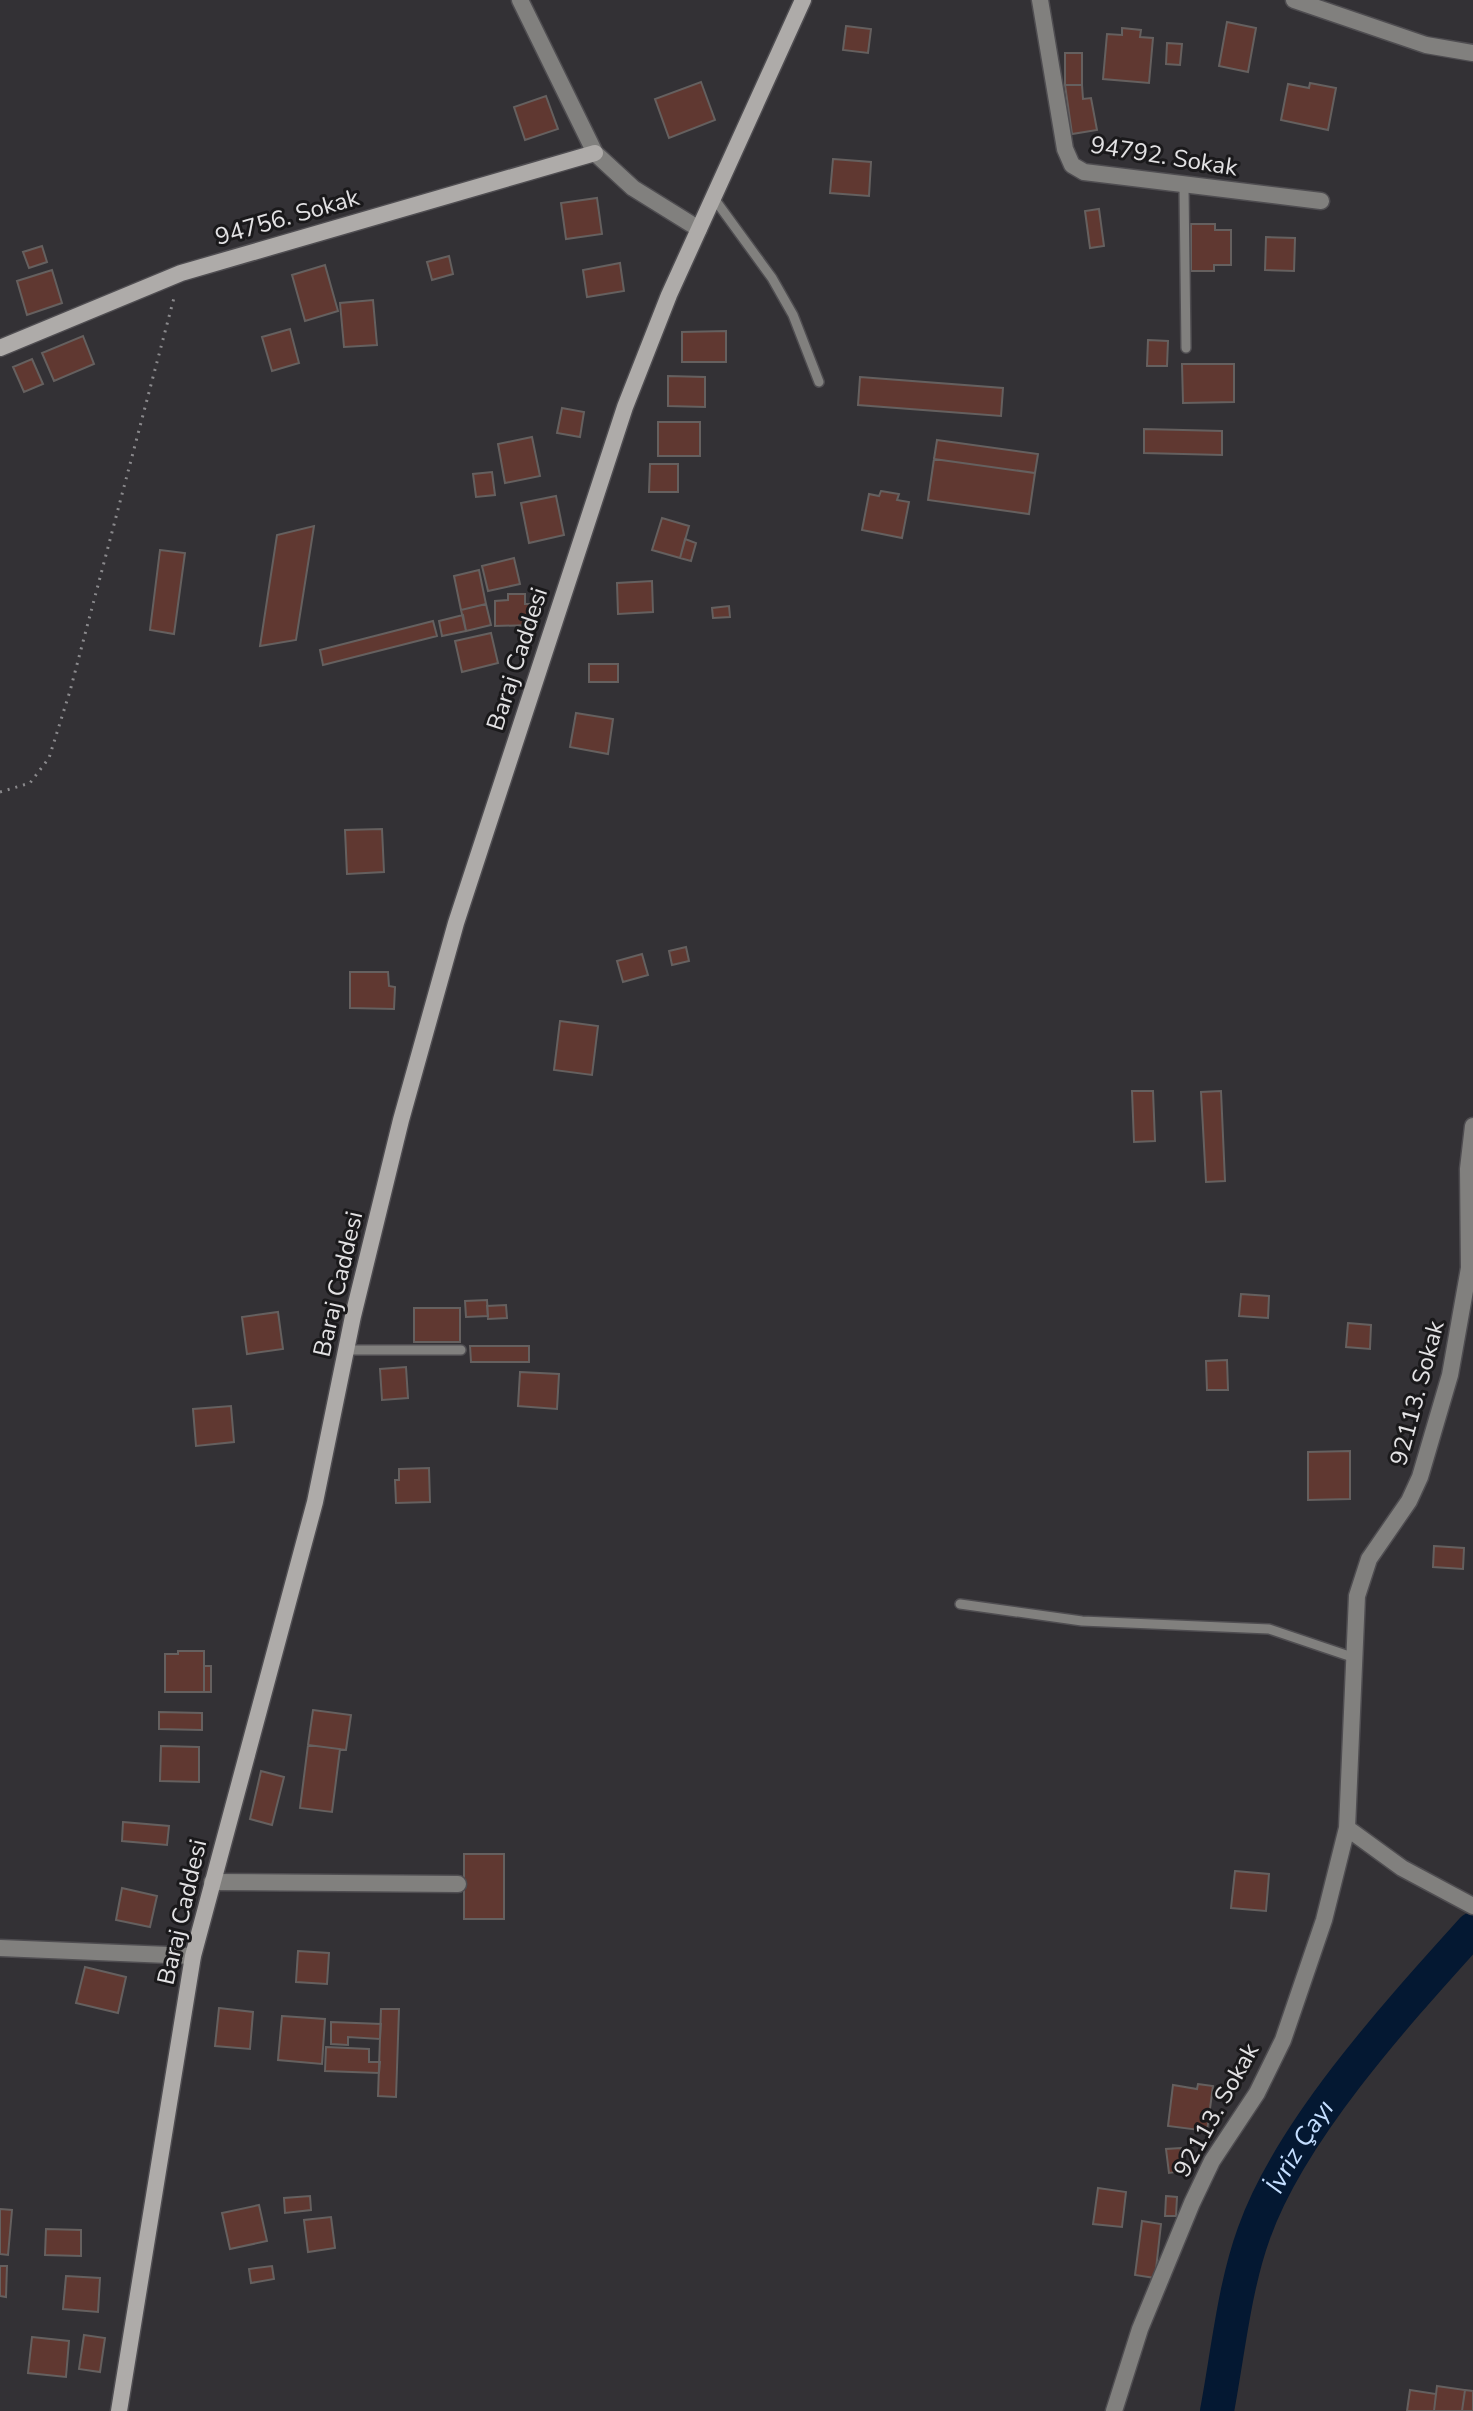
<svg xmlns="http://www.w3.org/2000/svg" width="1473" height="2411" font-family="'Nunito Sans',sans-serif">
<style>
.lines{fill:none;stroke-linecap:round;stroke-linejoin:round}
.river{stroke:#041832;stroke-width:34}
.building{fill:#603831;stroke:#65605f;stroke-width:2}
.lane-casing{stroke:#4f4d51;stroke-width:12}
.street-casing{stroke:#4f4d51;stroke-width:19}
.secondary-casing{stroke:#4f4d51;stroke-width:19}
.path{stroke:#8a898c;stroke-width:3;stroke-dasharray:2 6;stroke-linecap:butt}
.lane{stroke:#81807e;stroke-width:9}
.street{stroke:#81807e;stroke-width:16}
.secondary{stroke:#aeaba9;stroke-width:16}
.labels{text-anchor:middle;stroke-width:6;stroke-linejoin:round;paint-order:stroke}
.street-label{font-size:24px;fill:#e3e2e4;stroke:#1a191b}
.water-label{font-size:26px;font-style:italic;fill:#c4deff;stroke:#1a191b}
</style>
<rect width="100%" height="100%" fill="#333135"/>
<g class="lines">
<path class="river" id="s1" d="M1217,2411C1228,2353 1234,2288 1254,2233C1291,2129 1399,2011 1473,1929"/>
</g>
<path class="building" d="M1227,22L1256,28L1248,72L1219,66Z
M846,26L871,29L868,53L843,50Z
M1122,28L1141,30L1140,37L1153,38L1149,83L1103,79L1107,34L1122,35Z
M1167,43L1182,44L1180,65L1166,64Z
M1065,53H1082V85H1065Z
M701,82L715,120L669,138L655,99Z
M1310,83L1336,88L1328,130L1281,120L1288,84L1309,88Z
M1065,85H1082L1083,99L1091,98L1097,130L1072,134Z
M546,96L558,129L525,140L514,107Z
M833,159L871,162L869,196L830,193Z
M597,198L602,234L566,239L561,203Z
M1099,209L1104,246L1090,248L1085,211Z
M1191,224H1215V230H1231V265H1214V271H1191Z
M1266,237L1295,238L1294,271L1265,270Z
M42,246L47,262L29,268L23,252Z
M449,256L453,274L432,280L427,262Z
M620,263L624,291L587,297L583,270Z
M325,265L338,311L305,321L292,275Z
M52,270L62,303L27,315L17,281Z
M373,300L377,345L344,347L340,303Z
M290,329L299,363L272,371L262,337Z
M726,331V362H682V332Z
M83,336L94,364L54,381L42,353Z
M1148,340L1168,341L1167,366H1147Z
M32,359L43,384L24,392L13,367Z
M1182,364H1234V402L1183,403Z
M668,376L705,377V407L668,406Z
M860,377L1003,388L1001,416L858,405Z
M562,408L584,412L580,437L557,433Z
M658,422H700V456H658Z
M1144,429L1222,431V455L1144,453Z
M532,437L540,476L505,483L498,444Z
M937,440L1038,454L1035,473L934,459Z
M934,459L1035,473L1029,514L928,500Z
M650,464H678V492H649Z
M492,472L495,495L476,497L473,474Z
M881,491L899,494L897,500L909,502L902,538L862,530L869,494L879,496Z
M556,496L564,535L529,543L521,503Z
M662,518L689,526L680,558L652,550Z
M314,526L296,640L260,646L277,535Z
M685,539L696,543L691,561L680,558Z
M160,550L185,553L174,634L150,630Z
M514,558L520,584L488,591L482,566Z
M479,570L486,604L461,610L454,576Z
M652,581L653,612L618,614L617,583Z
M508,594H525V604H531L532,625L495,626V601L508,600Z
M486,604L491,625L466,631L461,610Z
M729,606L730,617L713,618L712,608Z
M463,615L466,631L442,636L439,621Z
M433,621L437,636L323,665L320,650Z
M491,633L498,663L462,672L455,641Z
M589,664H618V682H589Z
M576,713L613,719L608,754L570,747Z
M382,829L384,872L347,874L345,830Z
M686,947L689,961L672,965L669,951Z
M642,954L648,975L623,982L617,961Z
M350,972H388L389,986L395,987L394,1009L350,1008Z
M560,1021L598,1026L592,1075L554,1070Z
M1132,1091H1153L1155,1141L1134,1142Z
M1221,1091L1225,1181L1206,1182L1201,1092Z
M1241,1294L1269,1296L1268,1318L1239,1316Z
M487,1300L488,1316L466,1317L465,1301Z
M506,1305L507,1318L488,1319L487,1306Z
M414,1308H460V1342H414Z
M278,1312L283,1349L247,1354L242,1317Z
M1348,1323L1371,1325L1370,1349L1346,1347Z
M470,1346H529V1362H471Z
M1227,1360L1228,1390H1207L1206,1361Z
M406,1367L408,1398L382,1400L380,1369Z
M520,1372L559,1374L557,1409L518,1406Z
M231,1406L234,1442L196,1446L193,1409Z
M1350,1451V1499L1308,1500V1452Z
M429,1468L430,1502L396,1503L395,1480H399V1469Z
M1434,1546L1464,1548L1463,1569L1433,1567Z
M178,1651H204V1692H165V1654H178Z
M204,1666H211V1692H204Z
M313,1710L351,1715L346,1750L308,1745Z
M159,1712L202,1713V1730L159,1729Z
M308,1745L340,1749L332,1812L300,1808Z
M161,1746L199,1747V1782L160,1781Z
M261,1771L284,1777L272,1825L250,1819Z
M123,1822L169,1826L167,1845L122,1841Z
M464,1854H504V1919H464Z
M1235,1871L1269,1874L1266,1911L1231,1908Z
M122,1888L157,1896L150,1927L116,1920Z
M298,1951L329,1953L327,1984L296,1982Z
M85,1967L126,1977L118,2013L76,2003Z
M219,2008L253,2012L250,2049L215,2046Z
M381,2009H399L396,2097L378,2096Z
M282,2016L325,2019L322,2064L278,2060Z
M331,2022L381,2024L380,2039L348,2037V2045L331,2044Z
M326,2047L369,2049V2062H380L379,2073L325,2071Z
M1198,2084L1213,2086L1207,2131L1168,2126L1173,2085L1197,2089Z
M1181,2148L1184,2171L1169,2173L1166,2149Z
M1098,2188L1126,2192L1122,2227L1093,2224Z
M310,2196L311,2210L285,2213L284,2198Z
M1166,2196L1177,2197L1176,2216H1165Z
M259,2205L267,2241L230,2249L222,2213Z
M0,2209L12,2210L8,2255L0,2254Z
M331,2217L335,2248L308,2252L304,2220Z
M1142,2221L1161,2224L1155,2278L1135,2275Z
M46,2229L81,2230V2256L45,2255Z
M0,2266H7L6,2297L0,2296Z
M272,2266L274,2279L251,2283L249,2269Z
M66,2276L100,2278L98,2312L63,2309Z
M84,2335L105,2338L100,2372L79,2369Z
M32,2337L69,2341L66,2377L28,2373Z
M1437,2386L1465,2390L1462,2411H1434Z
M1410,2390L1436,2394L1434,2411H1407Z
M1465,2390L1473,2391V2411H1462Z"/>
<g class="lines">
<g class="lane-casing">
<path id="lane" d="M1184,187L1186,348
M713,197L772,278L793,315L819,382
M346,1350H461
M960,1604L1082,1621L1269,1629L1355,1658"/>
</g>
<g class="street-casing">
<path id="street" d="M520,0L595,153L633,188L699,229
M1040,0L1065,149L1072,165L1084,172L1321,201
M1294,0L1426,45L1473,53
M1347,1828L1402,1868L1473,1906
M212,1882L458,1884
M0,1948L193,1956
M1114,2411L1140,2329L1192,2203L1212,2161L1257,2093L1283,2040L1324,1920L1347,1828L1357,1596L1369,1559L1409,1501L1420,1477L1450,1375L1469,1268L1468,1169L1473,1126"/>
</g>
<g class="secondary-casing">
<path id="secondary" d="M0,348L181,273L595,153
M119,2411L193,1956L315,1502L353,1316L401,1120L456,923L625,407L669,295L803,0"/>
</g>
<path class="path" d="M0,792L30,783L49,758L70,691L175,294"/>
<use href="#lane" class="lane"/>
<use href="#street" class="street"/>
<use href="#secondary" class="secondary"/>
</g>
<g class="labels">
<g class="street-label">
<text transform="translate(1164 156) rotate(9)" y="8">94792. Sokak</text>
<text transform="translate(287 217) rotate(-16)" y="8">94756. Sokak</text>
<text transform="translate(517 659) rotate(-72)" y="8">Baraj Caddesi</text>
<text transform="translate(338 1284) rotate(-77)" y="8">Baraj Caddesi</text>
<text transform="translate(1417 1393) rotate(-75)" y="8">92113. Sokak</text>
<text transform="translate(182 1912) rotate(-77)" y="8">Baraj Caddesi</text>
<text transform="translate(1216 2110) rotate(-61)" y="8">92113. Sokak</text>
</g>
<g class="water-label">
<text dy="9" stroke="none"><textPath href="#s1" startOffset="280">İvriz Çayı</textPath></text>
</g>
</g>
</svg>
